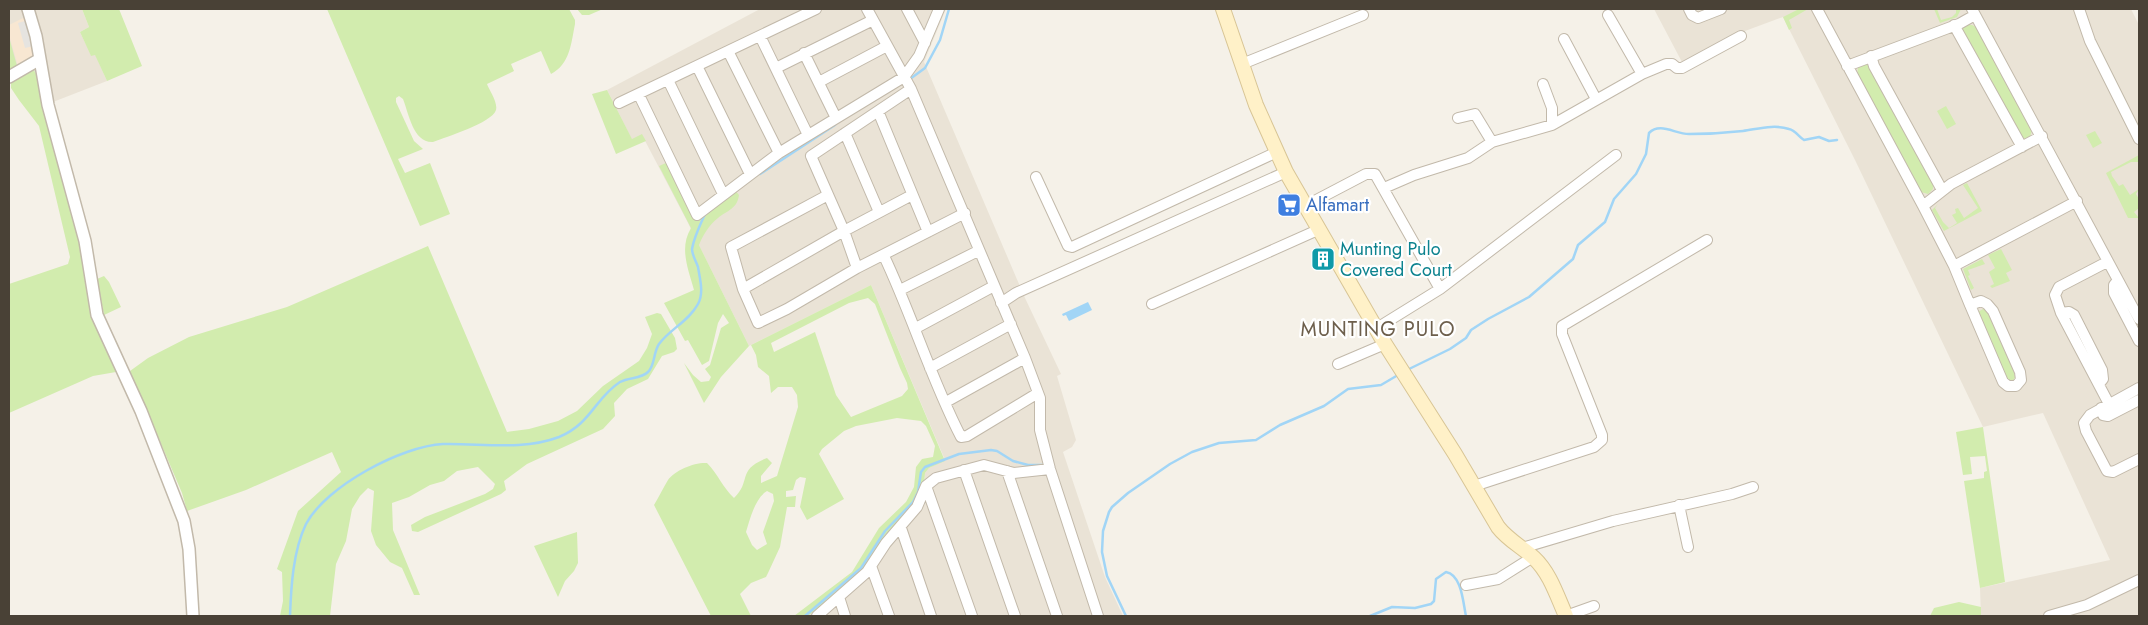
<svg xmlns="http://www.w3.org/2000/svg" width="2148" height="625" font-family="Jost,sans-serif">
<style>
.residential{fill:#eae3d6}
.commercial{fill:#f8e7d2}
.green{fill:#d2ecae;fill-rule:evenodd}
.parking{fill:#e6e4e0}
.water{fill:#a1d5f6}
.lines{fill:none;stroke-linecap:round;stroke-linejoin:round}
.stream{stroke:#a1d5f6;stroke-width:2.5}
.minor-casing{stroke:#c2b9aa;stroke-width:12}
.tertiary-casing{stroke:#c2b9aa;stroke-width:14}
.secondary-casing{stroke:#d8c595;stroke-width:16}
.minor{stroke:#fff;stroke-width:10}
.tertiary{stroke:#fff;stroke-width:11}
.secondary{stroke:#fff1c8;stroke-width:14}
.labels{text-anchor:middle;stroke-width:4.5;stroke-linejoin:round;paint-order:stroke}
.shop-label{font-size:18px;fill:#366cbe;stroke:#fff;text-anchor:start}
.culture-label{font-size:18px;fill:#0d838f;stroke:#fff;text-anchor:start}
.quarter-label{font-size:20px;letter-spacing:1px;fill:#6d5f4c;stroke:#fff}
</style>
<rect width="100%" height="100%" fill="#f5f1e8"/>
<path class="residential" d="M9,9H82L89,27L80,32L91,55L95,54L107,81L53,102L43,104L20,76L9,83Z
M760,9H946L924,62L1025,298L1061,374L1057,376L1076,440L1072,447L1063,452L1105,577L1123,616H808L855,578L885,535L910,510L924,485L925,473L929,468L945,460L871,285L749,346L687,221L642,135L632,140L607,90Z
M1654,9H2131L2139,25V616H1981L1980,588L2110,560L2043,413L1983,427L1855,160L1783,17L1745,31L1683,64Z"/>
<path class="commercial" d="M29,15L39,59L19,70L9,35V25Z"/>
<path class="green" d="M82,9H119L142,66L107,81L95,55L91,56L80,32L89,27Z
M327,9H569L575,20V24C571,44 570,64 551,74L541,51L511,64L514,71L487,84C489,90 498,102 496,110C492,123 446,137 433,142C413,143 409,114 403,99L399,96L396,98V102L414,141L423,149L398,159L405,173L430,163L450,214L420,226Z
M577,9H603L589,15H582Z
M1799,9H1808L1789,20L1792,28L1789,30L1783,17Z
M1934,9H1937L1941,20L1952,17L1956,13V9H1961L1957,17L1940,23Z
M1967,25H1972L1976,27L2032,130L2030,137L2023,139L1962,33L1963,27Z
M9,37L17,66L9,71Z
M1862,64L1868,65L1871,69L1933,185V189L1928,194L1921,192L1857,75L1858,68Z
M33,69L38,77L81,244L94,321L116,372L93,376L9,413V284L68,264L70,257L39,126L19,100L11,88V82Z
M607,90L632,139L642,134L646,141L616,154L592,94Z
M1946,106L1956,124L1947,129L1937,111Z
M2095,131L2102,143L2093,148L2086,135Z
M2139,155V162H2131L2111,172L2112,176L2119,186L2123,184L2130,195L2139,189L2136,194L2139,199V208L2134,212L2139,218H2128L2106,173Z
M666,163L696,221L734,189L739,195C737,209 728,210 718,218C709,225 703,235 699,245L749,346L721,377L704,403L684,363L693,375L701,382L709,381L711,377L705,369L710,365L721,328L729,323L723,314L718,323L709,361L702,365L688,340L685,341L664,303L694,290C688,268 679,248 691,228L659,166Z
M1967,183L1982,211L1944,231L1932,210L1938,204L1935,208L1943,222L1949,228L1957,223L1952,215L1956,213L1955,209L1958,208L1964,218L1978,208L1963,185Z
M428,246L507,432L529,429L558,421L577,411L603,386L639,361L647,348L652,334L645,317L657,313L661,314L675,338L677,349L674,352L662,356L648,379L627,389L614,403L615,416L603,429L527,464L504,481L506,490L501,494L418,532L412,531L411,525L425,517L485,494L493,489L495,484L478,467L457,471L444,481L430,485L409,497L392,503L393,530L420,595H414L402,568L390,562L376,545L371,531L374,491L368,488L360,496L352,509L346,541L336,564L330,616H280L283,601L282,572L277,569L298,511L341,472L332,452L246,490L187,511L182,493L130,371L148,358L189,337L287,307Z
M2001,249L2012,270L2006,273L2010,281L1992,288L1990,286L1994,284L1989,272L1995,268L1988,255Z
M1982,259L1985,264L1968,270L1970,275L1968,276L1974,288L1971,290L1963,269Z
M104,276L109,282L121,307L104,315L97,279Z
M871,285L945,461L929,468L925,473L924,485L910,510L885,535L870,559L855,578L808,616H794L852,572L879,528L906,502L914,487L916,467L922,459L933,457L935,446L926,426L921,421L897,418L856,426L844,431L822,449L819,454L844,499L807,520L800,507L806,478L800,477L796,480L793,490L786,491V497L796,496L795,507H787L780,547L768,573L766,577L751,583L740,594L751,616H711L654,505C659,497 663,488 668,480C675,470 695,462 707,463C718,474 723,488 734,498C752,481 736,470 767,458L772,463L761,476V483L777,476L798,407L797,395L792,387H778L771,393L769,376L758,367L756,355L751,345ZM868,298L875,304L900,368L907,383L908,389L902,396L851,417L836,395L815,332L774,352L771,343L849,303ZM767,491L773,494L774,501L763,532L767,544L757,550L752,545L746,532C750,519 755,498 767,491Z
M1983,309L1987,311L2014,372L2015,378L2012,381H2009L2006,377L1978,312Z
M1983,427L2005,582L1980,588L1964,481L1984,478V472L1987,471L1985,456L1970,457L1972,474L1963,475L1956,432Z
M577,532L578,563L574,571L565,581L558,597L534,546Z
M1959,602L1981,607V616H1930L1934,608Z"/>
<path class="parking" d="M32,19L38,45L25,48L18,23Z"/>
<path class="water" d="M1088,302L1092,310L1069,321L1066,315L1063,316L1062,314Z"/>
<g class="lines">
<path class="stream" d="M910,79L925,68L940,40L949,9
M760,174L835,125
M1407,370L1450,349L1466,338L1471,330L1488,319L1529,297L1573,259L1578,245L1605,222L1614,199L1636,174L1646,154L1649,133C1660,122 1675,134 1689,134C1706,134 1725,133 1743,131C1758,129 1774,124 1789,129C1795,130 1799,137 1804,140L1819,137L1829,141L1837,140
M290,616C291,587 293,551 306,524C326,486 402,446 443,444C481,443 522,451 559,437C591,424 595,398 620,382C629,377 641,379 648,372C655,366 653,353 659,344C670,329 689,321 698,304C704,293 700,279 698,267C696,261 692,255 692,249C694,237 700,225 705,214
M805,616L861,568L885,531L913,502L918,492L921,472L925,467L959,454L991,450L997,451L1013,461L1028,465H1047
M1126,616L1107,576L1102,552L1103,531L1109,512L1112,507L1128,493L1170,464L1192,452L1219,443L1256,440L1280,425L1324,406L1348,389L1381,385L1398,375
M1370,616L1392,607L1415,608L1431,604L1434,601L1436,579L1446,572C1462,575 1463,603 1466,616"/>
<g class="minor-casing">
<path id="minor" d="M867,9L911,89L1025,358L1040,398V430L1050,469L1098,616
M907,9L925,43
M1689,9L1692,15L1698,18L1721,9
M1817,9L1923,206L1954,266L1970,305
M1972,9L2139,319
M2079,9L2090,41L2139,139
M1608,15L1642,74
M1954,25L2022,147
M760,36L808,135
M1564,39L1596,99
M728,51L779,153
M804,53L836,118
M1871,56L1874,66L1942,190
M1242,64L1363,15
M697,66L750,174
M1847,66L1959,24L1975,15
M776,68L873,20
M668,80L723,194
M819,82L887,46
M1543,84L1552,108V125
M639,95L697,215L779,153L904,77L919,56L939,9
M619,103L816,9
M878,111L928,232
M1458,118L1475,114L1492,142
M845,133L879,212
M1036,177L1068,246L1072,247L1277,152
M1384,188L1414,175L1468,158L1492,142L1552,125L1642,74L1666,64H1672L1677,68H1682L1741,36
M828,195L731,247L743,289L758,323L787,309L857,268L965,213
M1305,206L1366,174H1375L1440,289
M1923,206L1951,184L2042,136
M884,256C912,315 931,379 961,437L967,436L1038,393
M2107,262L2059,287L2055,295L2061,313L2109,404
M1954,266L2077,201
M857,268L844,231L811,156L911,89
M2118,280L2114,285V293L2139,341
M743,289L844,231L912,195
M900,290L978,251
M1981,301L1987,304L1993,311L2020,372L2021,380L2016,386H2008L2003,382L1970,305Z
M1001,303L1016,293L1286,172
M1152,304L1320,229
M2061,313L2069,312L2074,315L2102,370L2103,379L2099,384
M916,328L994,286
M1377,328L1440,289L1616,155
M1338,364L1385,344
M930,368L1011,324
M2139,388L2090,415L2084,423L2086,431L2107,471L2113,472L2139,459
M946,402L1025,358
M2101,408L2103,415L2108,416L2139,400
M964,470L1015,616
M1007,471L1057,616
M926,486L972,616
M1474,486L1594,447L1602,440V435L1562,334V326L1707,240
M1679,505L1688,547
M901,528L931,616
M1522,548L1613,521L1732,494L1753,487
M871,566L889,616
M1466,585L1498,579L1533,557
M839,597L845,616
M817,616L867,572L886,543L917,507L926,486L936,478L984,465L1014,473L1050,469
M1566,616L1594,606
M2049,616L2087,605L2139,580"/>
</g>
<g class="tertiary-casing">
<path id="tertiary" d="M28,9L36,36L48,105L85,241L97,315L141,411L184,521L189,549L193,616
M9,77L40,59"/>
</g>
<g class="secondary-casing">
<path id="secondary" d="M1223,9L1256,105L1286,172L1385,344L1455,454L1498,527C1508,540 1522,547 1534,558C1550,573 1557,596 1566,616"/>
</g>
<use href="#minor" class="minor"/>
<use href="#tertiary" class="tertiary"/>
<use href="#secondary" class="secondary"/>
</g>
<defs>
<g id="supermarket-square" transform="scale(1.25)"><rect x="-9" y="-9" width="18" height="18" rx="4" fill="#3f7fe0" stroke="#fff"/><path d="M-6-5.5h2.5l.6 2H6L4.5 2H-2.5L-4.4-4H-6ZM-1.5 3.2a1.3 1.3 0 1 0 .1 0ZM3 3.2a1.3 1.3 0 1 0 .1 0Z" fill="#fff"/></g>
<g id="building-square" transform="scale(1.25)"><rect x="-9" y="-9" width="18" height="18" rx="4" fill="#0f9aa8" stroke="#fff"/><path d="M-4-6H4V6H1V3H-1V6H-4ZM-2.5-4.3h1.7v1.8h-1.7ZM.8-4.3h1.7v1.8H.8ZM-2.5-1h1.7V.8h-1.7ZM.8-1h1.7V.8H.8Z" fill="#fff"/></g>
</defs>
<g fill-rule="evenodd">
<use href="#supermarket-square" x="1289" y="205"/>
<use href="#building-square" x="1323" y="259"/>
</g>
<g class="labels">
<g class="shop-label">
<text x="1306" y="211">Alfamart</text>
</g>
<g class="culture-label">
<text x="1340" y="255">Munting Pulo<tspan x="1340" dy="21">Covered Court</tspan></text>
</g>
<g class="quarter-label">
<text x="1378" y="336">MUNTING PULO</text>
</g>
</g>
<rect width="2148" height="625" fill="none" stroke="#494136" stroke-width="20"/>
</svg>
